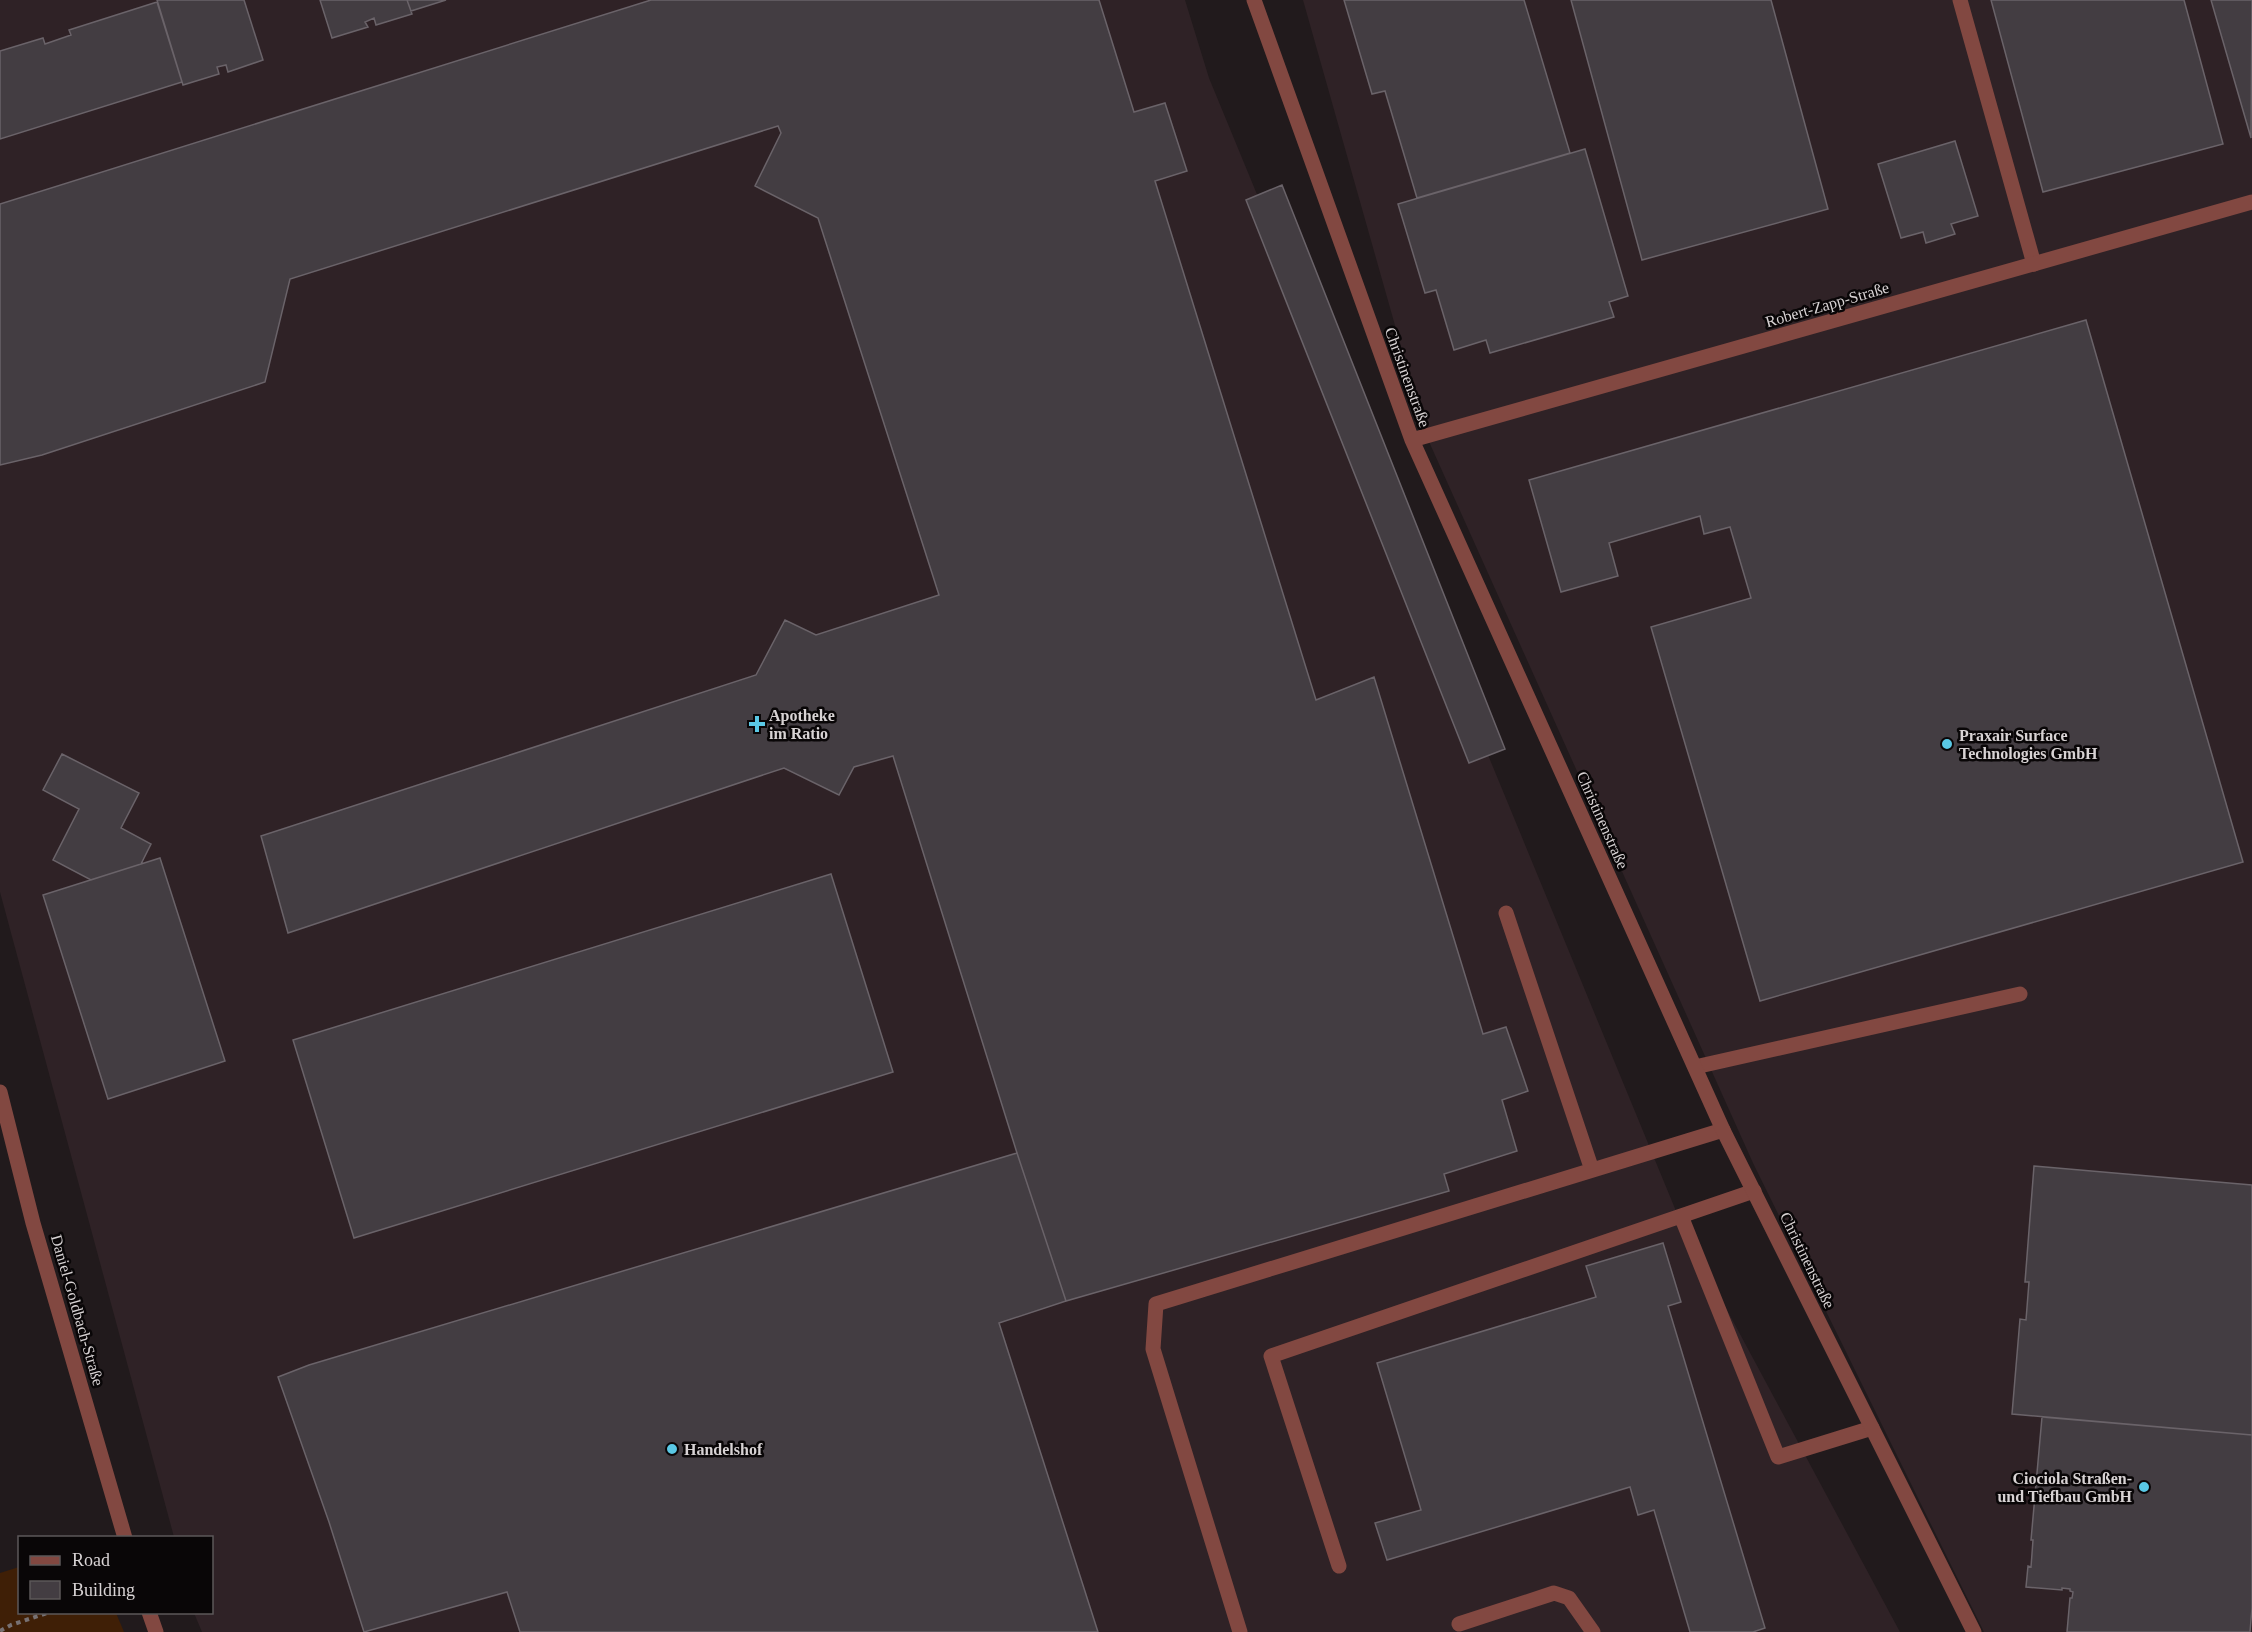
<svg xmlns="http://www.w3.org/2000/svg" width="2252" height="1632" font-family="Georgia,serif">
<style>
.built{fill:#2f2226}
.green{fill:#3f1f06}
.building{fill:#433d42;stroke:#6a6369;stroke-width:1.5}
.lines{fill:none;stroke-linecap:round;stroke-linejoin:round}
.path{stroke:#777173;stroke-width:4;stroke-dasharray:4.5 4.5;stroke-linecap:butt}
.lane{stroke:#824841;stroke-width:15}
.street{stroke:#824841;stroke-width:15}
.poi-dot{fill:#5ac8e5;stroke:#090607;stroke-width:2}
.labels{text-anchor:middle;stroke-width:5;stroke-linejoin:round;paint-order:stroke}
.street-label{font-size:16px;fill:#d8d3d4;stroke:#090607}
.poi-label{font-size:16px;font-weight:bold;fill:#d8d3d4;stroke:#090607;text-anchor:start}
</style>
<rect width="100%" height="100%" fill="#211a1c"/>
<path class="built" d="M0,0H1185L1209,78L1683,1228L1900,1632H202L194,1613L212,1612V1538L174,1537L0,892Z
M1303,0H2252V1632H1984L1753,1163L1426,435Z"/>
<path class="green" d="M19,1567L20,1612L116,1613L124,1632H0V1573Z"/>
<path class="building" d="M157,0H244L263,60L228,72L226,65L217,67L219,74L183,85Z
M320,0H407L412,14L376,25L374,18L365,22L368,27L332,38Z
M407,0H446L411,11Z
M651,0H1099L1134,112L1165,103L1187,171L1155,181L1316,700L1374,677L1483,1034L1506,1027L1528,1091L1502,1100L1517,1151L1444,1174L1449,1191L1066,1301L1017,1153L893,756L854,767L839,795L784,768L288,933L261,836L756,675L785,620L816,635L939,595L818,218L755,186L781,133L778,126L290,279L265,382L42,455L0,465V204Z
M1344,0H1524L1570,153L1417,198L1385,91L1372,94Z
M1571,0H1771L1828,209L1642,260Z
M1991,0H2184L2223,144L2043,192Z
M2211,0H2252L2251,138Z
M157,2L182,82L0,139V51L43,38L45,44L71,35L69,30Z
M1955,141L1978,216L1951,224L1955,234L1926,243L1923,232L1901,238L1878,164Z
M1585,149L1628,296L1609,302L1614,317L1490,353L1486,340L1454,350L1436,290L1425,293L1398,204Z
M1282,185L1505,749L1469,763L1246,200Z
M2086,320L2243,862L1760,1001L1651,627L1751,598L1730,527L1704,534L1700,516L1609,543L1618,576L1561,592L1529,480Z
M62,754L139,793L121,828L151,844L141,864L91,880L53,860L79,809L43,790Z
M160,858L225,1061L108,1099L43,895Z
M831,874L893,1072L354,1238L293,1040Z
M1017,1153L1066,1301L999,1323L1098,1632H520L507,1592L364,1632L329,1522L278,1377L309,1365Z
M2034,1166L2252,1185V1435L2012,1414L2020,1319L2026,1320L2029,1282H2025Z
M1663,1243L1681,1302L1668,1306L1765,1628L1753,1632H1690L1654,1510L1638,1515L1630,1487L1387,1560L1375,1523L1421,1510L1377,1363L1596,1297L1586,1266Z
M2042,1417L2252,1435V1608L2250,1632H2067L2070,1598H2072L2073,1592L2070,1591V1589L2062,1588V1590L2026,1587L2028,1566L2031,1567L2033,1540H2031Z"/>
<g class="lines">
<path class="path" d="M0,1631L11,1625L50,1612"/>
<path class="lane" d="M1960,0L2034,264
M1506,913L1592,1170
M1695,1067L2020,994
M1681,1216L1778,1457L1872,1428
M1339,1566L1271,1356L1754,1191
M1459,1624L1554,1593L1569,1598L1593,1632
M1240,1632L1153,1349L1156,1304L1723,1130"/>
<path class="street" d="M1254,0L1412,440L1723,1130L1974,1632
M1412,440L2252,202
M0,1092L33,1223L125,1538
M149,1612L156,1632"/>
</g>
<g class="poi-dot">
<path d="M754 715h6v6h6v6h-6v6h-6v-6h-6v-6h6z"/>
<circle cx="1947" cy="744" r="6"/>
<circle cx="672" cy="1449" r="6"/>
<circle cx="2144" cy="1487" r="6"/>
</g>
<g class="labels">
<g class="street-label">
<text transform="translate(1827 304) rotate(-16)" y="6">Robert-Zapp-Straße</text>
<text transform="translate(1408 377) rotate(70)" y="6">Christinenstraße</text>
<text transform="translate(1603 820) rotate(66)" y="6">Christinenstraße</text>
<text transform="translate(1808 1260) rotate(64)" y="6">Christinenstraße</text>
<text transform="translate(78 1310) rotate(74)" y="6">Daniel-Goldbach-Straße</text>
</g>
<g class="poi-label">
<text x="769" y="721">Apotheke<tspan x="769" dy="18">im Ratio</tspan></text>
<text x="1959" y="741">Praxair Surface<tspan x="1959" dy="18">Technologies GmbH</tspan></text>
<text x="684" y="1455">Handelshof</text>
<text x="2132" y="1484" text-anchor="end">Ciociola Straßen-<tspan x="2132" dy="18">und Tiefbau GmbH</tspan></text>
</g>
</g>
<rect x="18" y="1536" width="195" height="78" fill="#090607" stroke="#5c5859" stroke-width="1.5"/>
<rect x="30" y="1556" width="30" height="9" fill="#824841" stroke="#5c5859" stroke-width="1.5"/>
<text x="72" y="1566" font-size="18" fill="#d8d3d4">Road</text>
<rect x="30" y="1581" width="30" height="18" fill="#433d42" stroke="#5c5859" stroke-width="1.5"/>
<text x="72" y="1596" font-size="18" fill="#d8d3d4">Building</text>
</svg>
